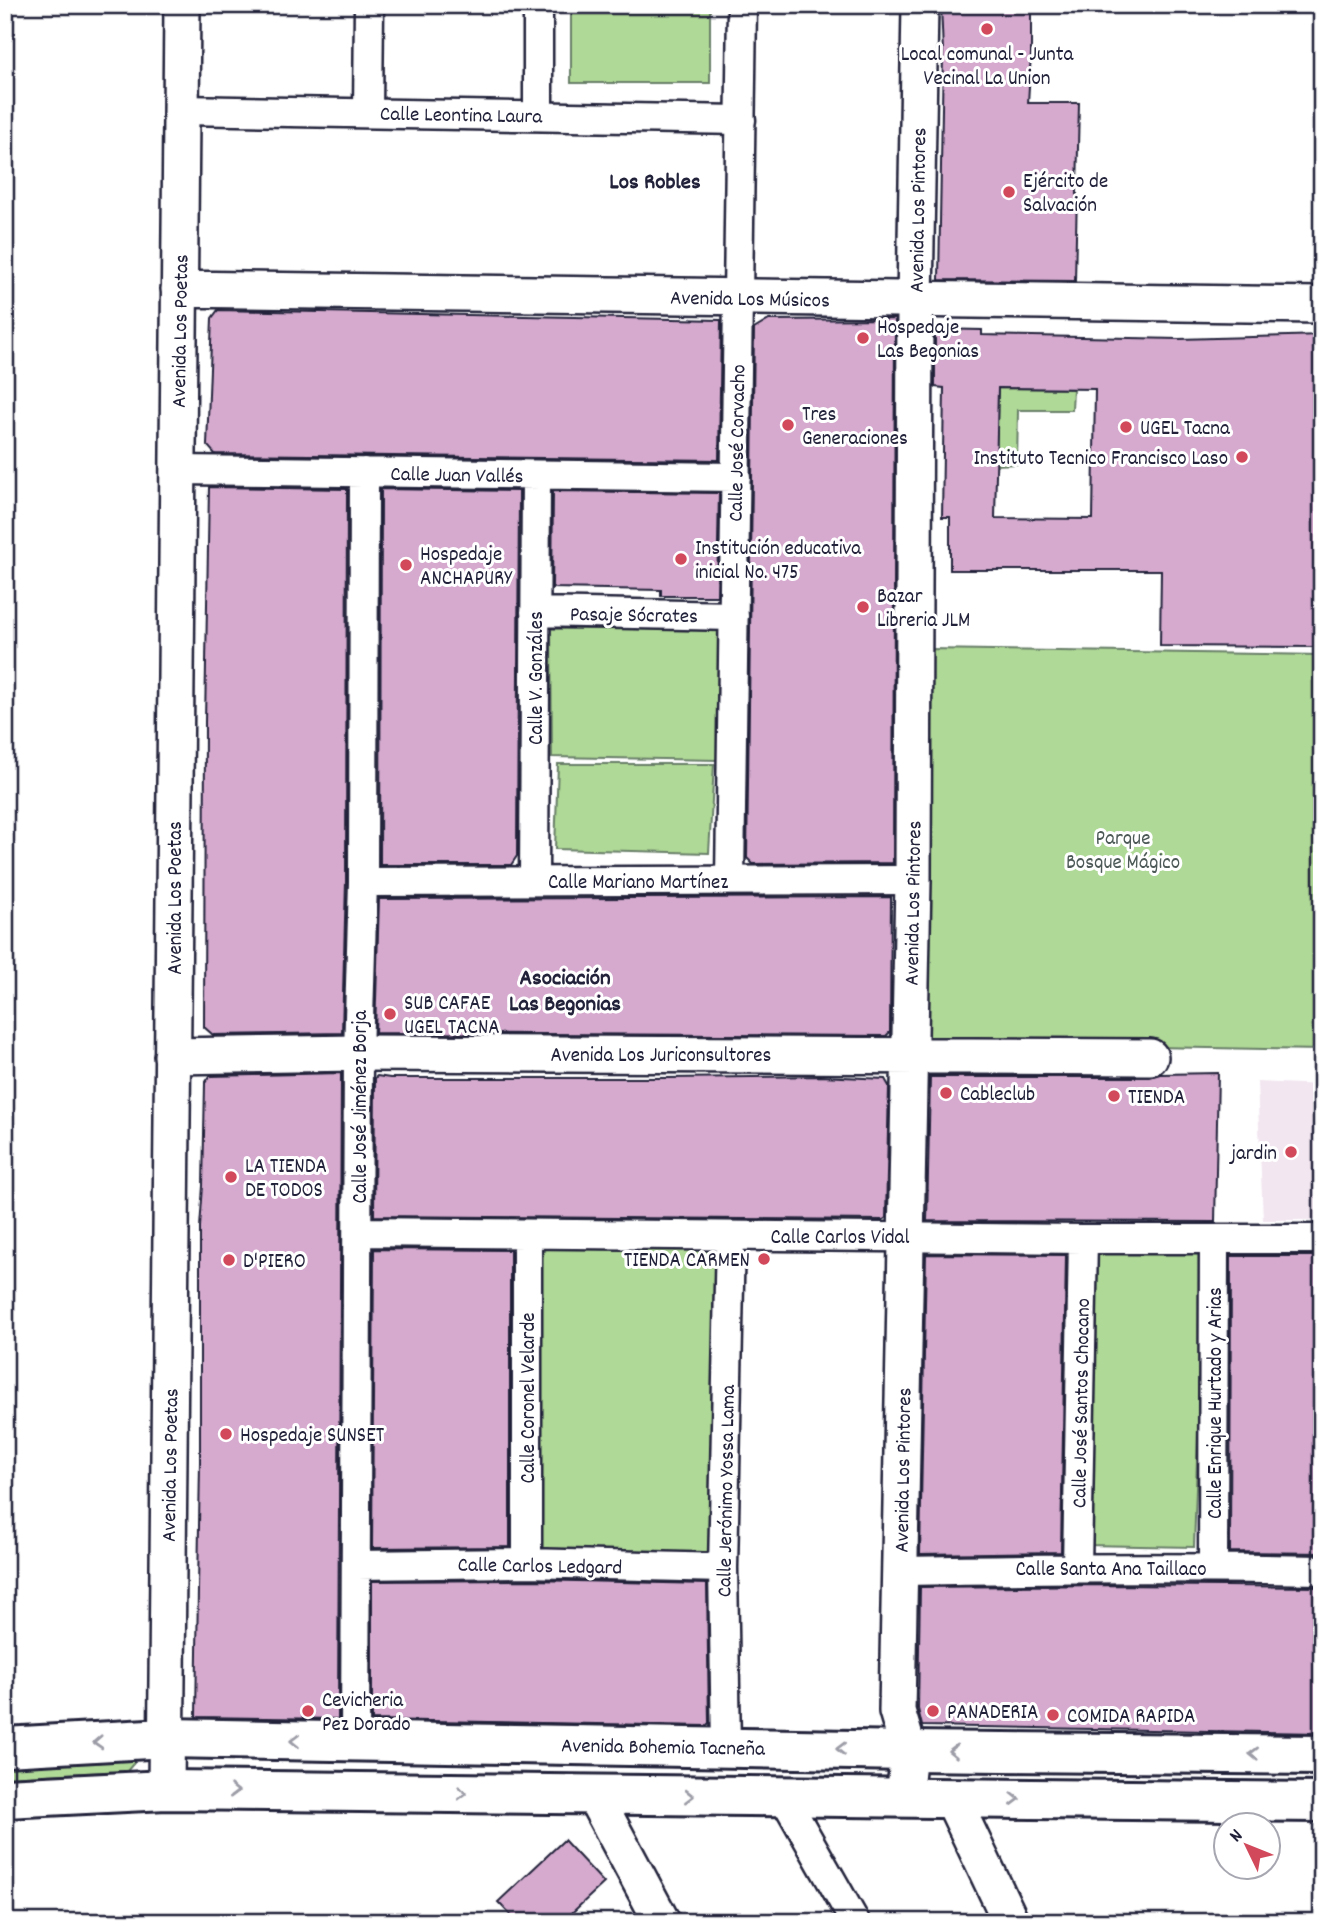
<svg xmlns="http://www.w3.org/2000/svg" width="1327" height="1927" font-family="Dekko,sans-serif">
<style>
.built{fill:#f2e6f0}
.green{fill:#afd996;stroke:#687e68;stroke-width:2}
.building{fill:#d5aace;stroke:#22223b;stroke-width:2;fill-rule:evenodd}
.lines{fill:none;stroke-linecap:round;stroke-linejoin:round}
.minor-casing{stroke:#22223b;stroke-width:33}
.tertiary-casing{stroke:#22223b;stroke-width:40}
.secondary-casing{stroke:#22223b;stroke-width:44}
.minor{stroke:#fff;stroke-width:28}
.tertiary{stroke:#fff;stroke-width:35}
.secondary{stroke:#fff;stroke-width:38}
.oneway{stroke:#9c9ca7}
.poi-dot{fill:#d1495b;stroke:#fff;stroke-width:2.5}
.labels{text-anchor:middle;stroke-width:6;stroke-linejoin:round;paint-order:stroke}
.poi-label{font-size:21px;fill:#22223b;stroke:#fff;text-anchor:start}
.street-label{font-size:21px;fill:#22223b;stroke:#fff}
.park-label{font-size:21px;fill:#4c5956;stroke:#fff}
.neighbourhood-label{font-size:23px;font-weight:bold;fill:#22223b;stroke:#fff}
</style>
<rect width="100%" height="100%" fill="#fff"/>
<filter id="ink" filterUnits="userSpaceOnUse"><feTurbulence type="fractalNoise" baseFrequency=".0143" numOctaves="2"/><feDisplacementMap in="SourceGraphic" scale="14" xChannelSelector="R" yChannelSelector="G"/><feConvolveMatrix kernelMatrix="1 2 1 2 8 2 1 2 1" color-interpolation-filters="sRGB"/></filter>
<g filter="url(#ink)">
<path class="built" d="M1257,1082L1322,1085V1220H1263Z"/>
<path class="green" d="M571,5H710V83H571Z
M998,388L1073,389L1072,410H1018L1017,464L996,465Z
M551,629H721L719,760L552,757Z
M928,649L1322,655V1050L922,1043Z
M558,764H714L709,853L555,849Z
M551,1244H711L716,1252L714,1550L708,1559L548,1556L538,1548L542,1253Z
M1094,1251L1204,1253L1194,1547L1085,1545Z
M133,1752L134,1763L127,1771L5,1777V1753Z"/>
<path class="building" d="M941,5H1031V53L1028,103H1079L1075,281L939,280L943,52Z
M218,310L721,320L719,460L215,454L207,445L212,318Z
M895,319L893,863L753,864L747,858L754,329L769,320Z
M935,329L982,330V335L1179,339L1322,335V647L1160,646L1161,570H950V517H942L944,388L935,387ZM998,388L1095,389L1093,519L995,518Z
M209,487L347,489L346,882L342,1033L213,1035L204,1027L205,722Z
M381,489L519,491L517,856L511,865H380Z
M553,491L719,493L717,596H661V590L552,588Z
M891,897L890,1032L886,1036L375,1033L379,899Z
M341,1073L338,1719L197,1717L196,1716L200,1462V1227L203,1186L205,1083L210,1076Z
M1218,1073L1215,1222L927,1221L930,1077H1150L1160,1074Z
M377,1076L390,1078H668L821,1076L885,1079L889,1086L886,1218L883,1220L374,1216L375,1078Z
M374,1249L510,1250V1547L372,1548Z
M926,1254L1066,1255L1061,1552L920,1554Z
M1231,1256H1322V1553L1230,1552Z
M533,1580L707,1584L709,1723L706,1726L372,1720V1581Z
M1111,1585L1322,1587V1733L922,1726L918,1709L920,1587Z
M564,1840L604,1883L562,1922H517L498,1902Z"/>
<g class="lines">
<g class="minor-casing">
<path id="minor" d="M181,110L741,120
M368,113L369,5
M538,116V5
M177,470L736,477
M535,612L734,616
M730,880L742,5
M534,881L536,475
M363,882L913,880
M358,1232L1083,1239H1322
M527,1234V1563
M357,1565L527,1563L723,1568
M1077,1567L1083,1239
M1213,1567L1214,1239
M901,1571C1041,1568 1181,1567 1322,1570
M355,1742L358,1053L363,882L364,472
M726,1747L723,1568L730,1236
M784,1797L855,1922"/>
</g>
<g class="tertiary-casing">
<path id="tertiary" d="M179,289L1322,305
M172,1056L358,1053L1150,1057
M166,1790L182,5
M594,1795L662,1922
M904,1798L909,1751L897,1711L913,880L915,301L920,5
M952,1798L1011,1922"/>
</g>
<g class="secondary-casing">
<path id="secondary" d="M5,1747L166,1738L909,1751L1322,1755
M5,1798L166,1790L1322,1802"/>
</g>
<use href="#minor" class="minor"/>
<use href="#tertiary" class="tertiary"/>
<use href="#secondary" class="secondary"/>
</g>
<defs><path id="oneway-chevron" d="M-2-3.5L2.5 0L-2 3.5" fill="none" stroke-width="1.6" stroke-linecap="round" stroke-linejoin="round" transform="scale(1.75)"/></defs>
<g class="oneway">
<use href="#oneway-chevron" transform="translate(295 1741) rotate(-179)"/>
<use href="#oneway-chevron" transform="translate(98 1742) rotate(177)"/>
<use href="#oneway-chevron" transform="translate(841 1749) rotate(-179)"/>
<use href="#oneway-chevron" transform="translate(953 1751) rotate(-179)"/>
<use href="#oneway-chevron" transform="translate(1254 1754) rotate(-179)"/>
<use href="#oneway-chevron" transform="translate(234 1791) rotate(1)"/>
<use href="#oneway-chevron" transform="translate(462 1793) rotate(1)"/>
<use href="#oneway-chevron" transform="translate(689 1796) rotate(1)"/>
<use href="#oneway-chevron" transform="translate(1015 1799) rotate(1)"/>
</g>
</g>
<g class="poi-dot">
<circle cx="987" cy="29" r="7"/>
<circle cx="1009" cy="192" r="7"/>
<circle cx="863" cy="338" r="7"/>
<circle cx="788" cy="425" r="7"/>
<circle cx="1126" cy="427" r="7"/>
<circle cx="1242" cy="457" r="7"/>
<circle cx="681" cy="559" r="7"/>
<circle cx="406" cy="565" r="7"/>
<circle cx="863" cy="607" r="7"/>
<circle cx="390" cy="1014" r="7"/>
<circle cx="946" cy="1093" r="7"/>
<circle cx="1114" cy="1096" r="7"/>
<circle cx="1291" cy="1152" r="7"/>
<circle cx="231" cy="1177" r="7"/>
<circle cx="764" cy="1259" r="7"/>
<circle cx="229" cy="1260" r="7"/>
<circle cx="226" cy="1434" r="7"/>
<circle cx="308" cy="1711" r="7"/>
<circle cx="933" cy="1711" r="7"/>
<circle cx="1053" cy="1715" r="7"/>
</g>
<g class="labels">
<g class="poi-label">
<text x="987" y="60" text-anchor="middle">Local comunal - Junta<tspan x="987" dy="24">Vecinal La Union</tspan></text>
<text x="1023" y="187">Ejército de<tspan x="1023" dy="24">Salvación</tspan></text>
<text x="877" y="333">Hospedaje<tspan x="877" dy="24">Las Begonias</tspan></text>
<text x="802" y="420">Tres<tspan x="802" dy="24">Generaciones</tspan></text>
<text x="1140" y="434">UGEL Tacna</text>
<text x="1228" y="464" text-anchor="end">Instituto Tecnico Francisco Laso</text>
<text x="695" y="554">Institución educativa<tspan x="695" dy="24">inicial No. 475</tspan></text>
<text x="420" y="560">Hospedaje<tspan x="420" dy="24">ANCHAPURY</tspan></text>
<text x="877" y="602">Bazar<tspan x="877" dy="24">Libreria JLM</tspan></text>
<text x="404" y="1009">SUB CAFAE<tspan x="404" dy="24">UGEL TACNA</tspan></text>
<text x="960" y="1100">Cableclub</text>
<text x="1128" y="1103">TIENDA</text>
<text x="1277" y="1159" text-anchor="end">jardin</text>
<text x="245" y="1172">LA TIENDA<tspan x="245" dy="24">DE TODOS</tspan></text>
<text x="750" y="1266" text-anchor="end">TIENDA CARMEN</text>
<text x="243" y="1267">D'PIERO</text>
<text x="240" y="1441">Hospedaje SUNSET</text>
<text x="322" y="1706">Cevicheria<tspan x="322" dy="24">Pez Dorado</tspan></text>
<text x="947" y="1718">PANADERIA</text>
<text x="1067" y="1722">COMIDA RAPIDA</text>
</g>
<g class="street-label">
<text transform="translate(461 114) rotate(1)" y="7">Calle Leontina Laura</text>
<text transform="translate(917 210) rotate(-89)" y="7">Avenida Los Pintores</text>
<text transform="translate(750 298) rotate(1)" y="7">Avenida Los Músicos</text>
<text transform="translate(179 331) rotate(-89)" y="7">Avenida Los Poetas</text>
<text transform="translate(736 443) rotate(-89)" y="7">Calle José Corvacho</text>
<text transform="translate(457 474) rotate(1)" y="7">Calle Juan Vallés</text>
<text transform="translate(634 614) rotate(1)" y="7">Pasaje Sócrates</text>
<text transform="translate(535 678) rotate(-90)" y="7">Calle V. Gonzáles</text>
<text x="638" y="888">Calle Mariano Martínez</text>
<text transform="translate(174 898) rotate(-90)" y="7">Avenida Los Poetas</text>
<text transform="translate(912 903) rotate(-89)" y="7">Avenida Los Pintores</text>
<text x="661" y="1061">Avenida Los Juriconsultores</text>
<text transform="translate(359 1107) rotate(-90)" y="7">Calle José Jiménez Borja</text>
<text x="840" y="1243">Calle Carlos Vidal</text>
<text transform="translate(527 1398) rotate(-90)" y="7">Calle Coronel Velarde</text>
<text transform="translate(1080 1403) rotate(-89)" y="7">Calle José Santos Chocano</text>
<text transform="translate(1214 1403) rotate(-90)" y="7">Calle Enrique Hurtado y Arias</text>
<text transform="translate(169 1465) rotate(-89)" y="7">Avenida Los Poetas</text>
<text transform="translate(902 1470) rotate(-89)" y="7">Avenida Los Pintores</text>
<text transform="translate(725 1491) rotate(-89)" y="7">Calle Jerónimo Yossa Lama</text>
<text transform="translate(540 1565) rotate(1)" y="7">Calle Carlos Ledgard</text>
<text x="1111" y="1575">Calle Santa Ana Taillaco</text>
<text transform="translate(663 1746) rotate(1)" y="7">Avenida Bohemia Tacneña</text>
</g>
<g class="park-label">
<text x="1123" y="844">Parque<tspan x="1123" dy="24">Bosque Mágico</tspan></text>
</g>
<g class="neighbourhood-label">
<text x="655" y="188">Los Robles</text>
<text x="565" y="984">Asociación<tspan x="565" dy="26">Las Begonias</tspan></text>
</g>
</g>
<rect width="1327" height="1927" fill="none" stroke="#fff" stroke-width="28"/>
<rect x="14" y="14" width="1299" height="1899" fill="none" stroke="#22223b" stroke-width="2.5" filter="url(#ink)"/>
<g transform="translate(1247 1846) rotate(313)"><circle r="33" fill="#ffffff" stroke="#a7a7b1" stroke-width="2"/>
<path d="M0-5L12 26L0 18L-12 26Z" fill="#d1495b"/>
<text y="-10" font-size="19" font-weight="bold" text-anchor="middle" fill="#22223b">N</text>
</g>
</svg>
